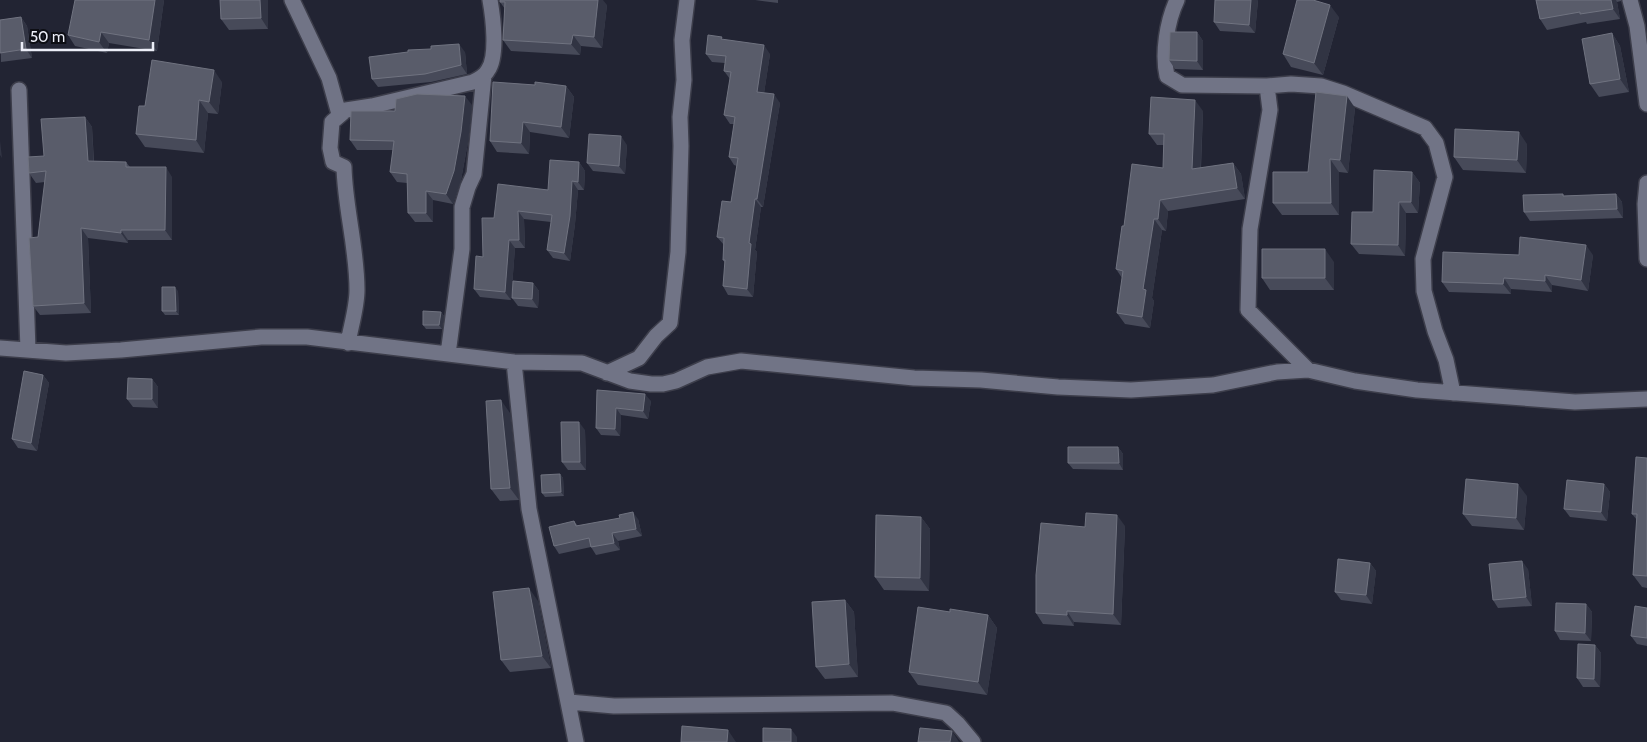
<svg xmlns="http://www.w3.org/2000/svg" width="1647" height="742" font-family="Cabin,sans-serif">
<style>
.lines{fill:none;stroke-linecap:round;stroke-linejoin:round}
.minor-casing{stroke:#3d3e4b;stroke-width:18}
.minor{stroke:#717486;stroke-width:15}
.wall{fill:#474a59}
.shaded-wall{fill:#313443}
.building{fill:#595c6a;stroke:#707380}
</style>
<rect width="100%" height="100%" fill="#222433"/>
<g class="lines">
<g class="minor-casing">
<path id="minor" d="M292,0L329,78L339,114
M1177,0C1167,21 1162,54 1167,76L1182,85L1267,86L1270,110L1250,229L1248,310L1308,370
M1630,0L1637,26L1647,104
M1267,86L1291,84L1321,86L1343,93L1425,128L1436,143L1445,177L1423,259L1424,291L1435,331L1446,360L1453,393
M19,90L28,350
M1647,183L1645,204L1647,259
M348,343C351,326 357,307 357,290C357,248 345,208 344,167L333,162L330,148L332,122L346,110L372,106L473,82C479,79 485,76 488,70C498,56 493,17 490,0
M0,348L66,353L121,350L261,337H307L514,362L582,363L630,381L651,384H663L676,381L707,367L741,361L914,378L981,380L1058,387L1131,390L1213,385L1277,372L1308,370L1355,381L1417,390L1575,402L1647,399
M448,354L462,249V207L468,187L474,174L484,75
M514,362L529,509L576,742
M607,373L639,358L656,336L670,323L678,252L681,146L680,117L684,80L682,40L687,0
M569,702L614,706L892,703L946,713L958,724L973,742"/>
</g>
<use href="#minor" class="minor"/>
</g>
<path class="wall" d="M164,0L157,51L109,43L107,53L75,46L68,35Z
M220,0H268V29L229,30L221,19Z
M755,0H778V3Z
M1258,0L1255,33L1220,31L1214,22Z
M1536,0H1621V1L1617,2L1620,19L1587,24L1586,22L1547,30L1540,19Z
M500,2L607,5L602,48L581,46L580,55L511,51L503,40L505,9Z
M21,17L27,26L32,58L1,62L0,20Z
M1339,17L1323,75L1291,67L1283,54Z
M1197,32L1203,41V70L1175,69L1169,60Z
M1612,33L1620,46L1629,92L1599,97L1590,84Z
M724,40L770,54L764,93L780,103L763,207H761L755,250L757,252L753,297L728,295L723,286L725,263L723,260L724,245L717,237L731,202L737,166L734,165L729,157L734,124H730L724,115L730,79L724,71L725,63L712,62L706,54Z
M465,52L467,74L431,82L378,87L372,79Z
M222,82L218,114L208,113L204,153L145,147L136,134L145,106Z
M566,86L574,97L569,138L530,132L529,154L497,152L490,141Z
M472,105L468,142L461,180L453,204L433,200V222H415L408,213L407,183L397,182L390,172L393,150H357L350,140L395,111Z
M1355,108L1348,173L1339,172V215H1282L1273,203L1308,172Z
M1203,111L1201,168L1233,163L1241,174L1245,199L1168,211L1166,231L1162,230L1152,298L1154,301L1150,328L1125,324L1117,313L1122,278L1116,269L1124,226L1163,168L1164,145H1157L1149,134Z
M85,117L92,127L94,161L126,162L130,167L172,177V240H128V243L88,238L91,313L40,315L33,306L38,237L45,182L36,183L29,173L44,156Z
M1527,144L1526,173L1463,170L1454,157Z
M627,145L625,174L593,171L587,163Z
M579,162L585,171L584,190H578L575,224L570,261L553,258L547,250L551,222L524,219L525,248H515L511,300L480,297L474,289L494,218L548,190Z
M1412,172L1420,183L1418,213H1406L1405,256L1359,254L1351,244L1373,212Z
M1563,194L1564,196L1616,194L1622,202L1623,218L1530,221L1524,212Z
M1519,255H1593L1588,291L1552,285V292L1511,289V294L1449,292L1442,282Z
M1334,262V290H1270L1262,278Z
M533,283L539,291L538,308L518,306L512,298Z
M178,291L179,315H165L162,311Z
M441,312L444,316L442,329H426L423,325Z
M43,375L49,383L37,451L18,448L12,439Z
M152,379L158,387V408L133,407L127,399Z
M597,390L651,401L648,419L621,415L620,436L601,435L596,428Z
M510,413L519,500L500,501L491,489Z
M585,430L586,470H568L562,462Z
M1118,447L1123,454V470L1073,469L1068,463Z
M1647,458V588L1642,587L1633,575L1637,520L1632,514Z
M560,474L563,478L564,496L545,497L542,493Z
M1604,484L1610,492L1607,521L1570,517L1564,509Z
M1527,496L1524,530L1472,526L1463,514Z
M921,517L930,529L929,591L884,590L875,577Z
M638,519L642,536L618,541L620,550L596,555L591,547L559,554L554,546L574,521L578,526Z
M1125,526L1121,625L1074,622V626L1043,624L1036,613L1085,527Z
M1370,563L1376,571L1372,604L1341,600L1335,592Z
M1528,569L1532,606L1498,608L1493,600Z
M845,600L854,612L858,677L825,679L816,667Z
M538,601L551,668L510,672L501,660Z
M1586,604L1592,612L1591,641L1560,640L1555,631Z
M1647,608V646L1637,644L1631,636Z
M950,612L988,615L997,628L987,695L918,685L909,672Z
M1595,645L1601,653L1600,687H1583L1577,678Z"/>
<path class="shaded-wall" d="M155,0H164L157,51L149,40Z
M260,0H268V29L261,18Z
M598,0H603L607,5L602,48L594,37Z
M1251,0H1258L1255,33L1249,25Z
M1611,0H1616L1617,2L1620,19L1613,9Z
M1330,5L1339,17L1323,75L1314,63Z
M21,17L27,26L32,58L26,49Z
M101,32L109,43L107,53L99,42Z
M1197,32L1203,41V70L1197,61Z
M1612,33L1620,46L1629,92L1620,79Z
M573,35L581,46L580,55L571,44Z
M459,44L465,52L467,74L461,65Z
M764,45L770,54L763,100L757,92Z
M214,70L222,82L218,114L209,102Z
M566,86L574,97L569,138L561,127Z
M774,94L780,103L763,207L757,199Z
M465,96L472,105L468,142L461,180L453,204L446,194Z
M1347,96L1355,108L1348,173L1340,160Z
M199,100L208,113L204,153L196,140Z
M1195,100L1203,111L1200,181L1192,169Z
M85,117L92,127L94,171L88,161Z
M523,122L530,132L529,154L521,143Z
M1519,132L1527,144L1526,173L1517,160Z
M621,136L627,145L625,174L619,166Z
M0,141L2,158L0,155Z
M1330,159L1339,172V215L1331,203Z
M579,162L585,171L584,190L578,182Z
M1233,163L1241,174L1245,199L1237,188Z
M166,167L172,177V240L165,230Z
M1412,172L1420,183L1418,213L1411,202Z
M572,181L578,190L575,224L570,261L564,253Z
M426,191L433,200V222L426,213Z
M1616,194L1622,202L1623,218L1617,209Z
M755,199L761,207L755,250L757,252L753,297L747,289L749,243Z
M1160,200L1168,211L1166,231L1158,219Z
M1399,202L1406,213L1405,256L1398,245Z
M518,211L524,219L525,248L519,240Z
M1154,219L1162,230L1152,298L1154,301L1150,328L1142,317L1143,289Z
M81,228L88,238L91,313L84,303Z
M121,230L128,240V243L121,233Z
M509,240L515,248L511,300L505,292Z
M1586,245L1593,255L1588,291L1581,280Z
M1325,249L1334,262V290L1325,278Z
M1545,275L1552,285V292L1545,281Z
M1504,278L1511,289V294L1503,284Z
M533,283L539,291L538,308L532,299Z
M175,287L178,291L179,315L176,311Z
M441,312L444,316L442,329L439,325Z
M43,375L49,383L37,451L31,443Z
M152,379L158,387V408L152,399Z
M645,394L651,401L648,419L643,411Z
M501,400L510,413L519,500L510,488Z
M616,408L621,415L620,436L615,429Z
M579,422L585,430L586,470L580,462Z
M1118,447L1123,454V470L1119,463Z
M560,474L563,478L564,496L561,492Z
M1518,484L1527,496L1524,530L1516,518Z
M1604,484L1610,492L1607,521L1601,512Z
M633,512L638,519L642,536L636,529Z
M1117,515L1125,526L1121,625L1113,614Z
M921,517L930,529L929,591L920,578Z
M612,533L618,541L620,550L614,543Z
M1522,561L1528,569L1532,606L1526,597Z
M1370,563L1376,571L1372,604L1366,595Z
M529,588L538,601L551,668L542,656Z
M845,600L854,612L858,677L849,664Z
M1586,604L1592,612L1591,641L1585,633Z
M1067,611L1074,622V626L1067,615Z
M988,615L997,628L987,695L978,682Z
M1595,645L1601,653L1600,687L1594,679Z
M791,729L797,737V742H791Z
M728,730L736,742H727Z
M952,731L959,742H950Z"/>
<path class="building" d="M75,0H155L149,40L101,32L99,42L68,35Z
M220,0H260L261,18L221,19Z
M500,0H598L594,37L573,35L571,44L503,40L505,2H500Z
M1215,0H1251L1249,25L1214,22Z
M1297,0H1313L1330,5L1314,63L1283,54Z
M1536,0H1611L1613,9L1580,14V12L1540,19Z
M21,17L26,49L0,53V20Z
M1170,32H1197V61L1169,60Z
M1612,33L1620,79L1590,84L1582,39Z
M708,35L722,37L721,39L764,45L757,92L774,94L757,199H755L749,243L751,244L747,289L723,286L725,260H723L724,238L717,237L722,201L731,202L738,158L729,157L735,117L724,115L731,72L724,71L726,56L706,54Z
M459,44L461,65L425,74L372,79L369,57L408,52V50L431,49V46Z
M152,60L214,70L209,102L199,100L196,140L136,134L139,106H145Z
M493,82L535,85V82L566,86L561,127L523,122L521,143L490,141Z
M1316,92L1347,96L1340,160L1330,159L1331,203H1273V172H1308Z
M417,94L465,96L461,132L454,171L446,194L426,191V213H408L407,174L390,172L394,141L350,140L351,111H395L396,99Z
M1151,97L1195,100L1192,169L1233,163L1237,188L1160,200L1158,219H1154L1143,289L1146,290L1142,317L1117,313L1123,271L1116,269L1122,226H1124L1132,164L1163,168L1164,134H1149Z
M85,117L88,161L126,162V167H166L165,230H121V233L81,228L84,303L33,306L29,238L38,237L46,171L29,173L28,157L44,156L41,119Z
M1455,129L1519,132L1517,160L1454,157Z
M589,134L621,136L619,166L587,163Z
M550,160L579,162L578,182L572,181L570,216L564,253L547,250L552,215L518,211L519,240H509L505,292L474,289L476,256L483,257L482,218H494L498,184L548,190Z
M1374,170L1412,172L1411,202H1399L1398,245L1351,244L1352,212H1373Z
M1563,194V196L1616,194L1617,209L1524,212L1523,195Z
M1520,237L1586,245L1581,280L1545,275V281L1504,278L1503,284L1442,282L1443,252L1519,255Z
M1262,249H1325V278H1262Z
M513,281L533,283L532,299L512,298Z
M162,287H175L176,311H162Z
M423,311L441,312L439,325H423Z
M24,371L43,375L31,443L12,439Z
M128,378L152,379V399H127Z
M597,390L645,394L643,411L616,408L615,429L596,428Z
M501,400L510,488L491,489L486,401Z
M561,422H579L580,462H562Z
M1068,447H1118L1119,463H1068Z
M1636,457L1647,458V576L1633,575L1637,514H1632Z
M560,474L561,492L542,493L541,475Z
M1466,479L1518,484L1516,518L1463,514Z
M1567,480L1604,484L1601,512L1564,509Z
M633,512L636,529L612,533L614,543L591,547L589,538L554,546L549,527L574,521L576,526L620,518L619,515Z
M1086,513L1117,515L1113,614L1067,611V615L1036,613V575L1041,523L1085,527Z
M876,515L921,517L920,578L875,577Z
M1338,559L1370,563L1366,595L1335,592Z
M1522,561L1526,597L1493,600L1489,564Z
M529,588L542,656L501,660L493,592Z
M845,600L849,664L816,667L812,602Z
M1556,603L1586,604L1585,633L1555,631Z
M1635,606L1647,608V638L1631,636Z
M918,607L950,612V609L988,615L978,682L909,672Z
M1578,644L1595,645L1594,679L1577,678Z
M682,726L728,730L727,742H681Z
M763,728L791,729V742H763Z
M920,728L952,731L950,742H918Z"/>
<path d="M22 42v8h131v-8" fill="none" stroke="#eceef8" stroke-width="2.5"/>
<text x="30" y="42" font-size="15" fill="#eceef8" stroke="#0d0e14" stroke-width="4" paint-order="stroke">50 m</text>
</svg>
